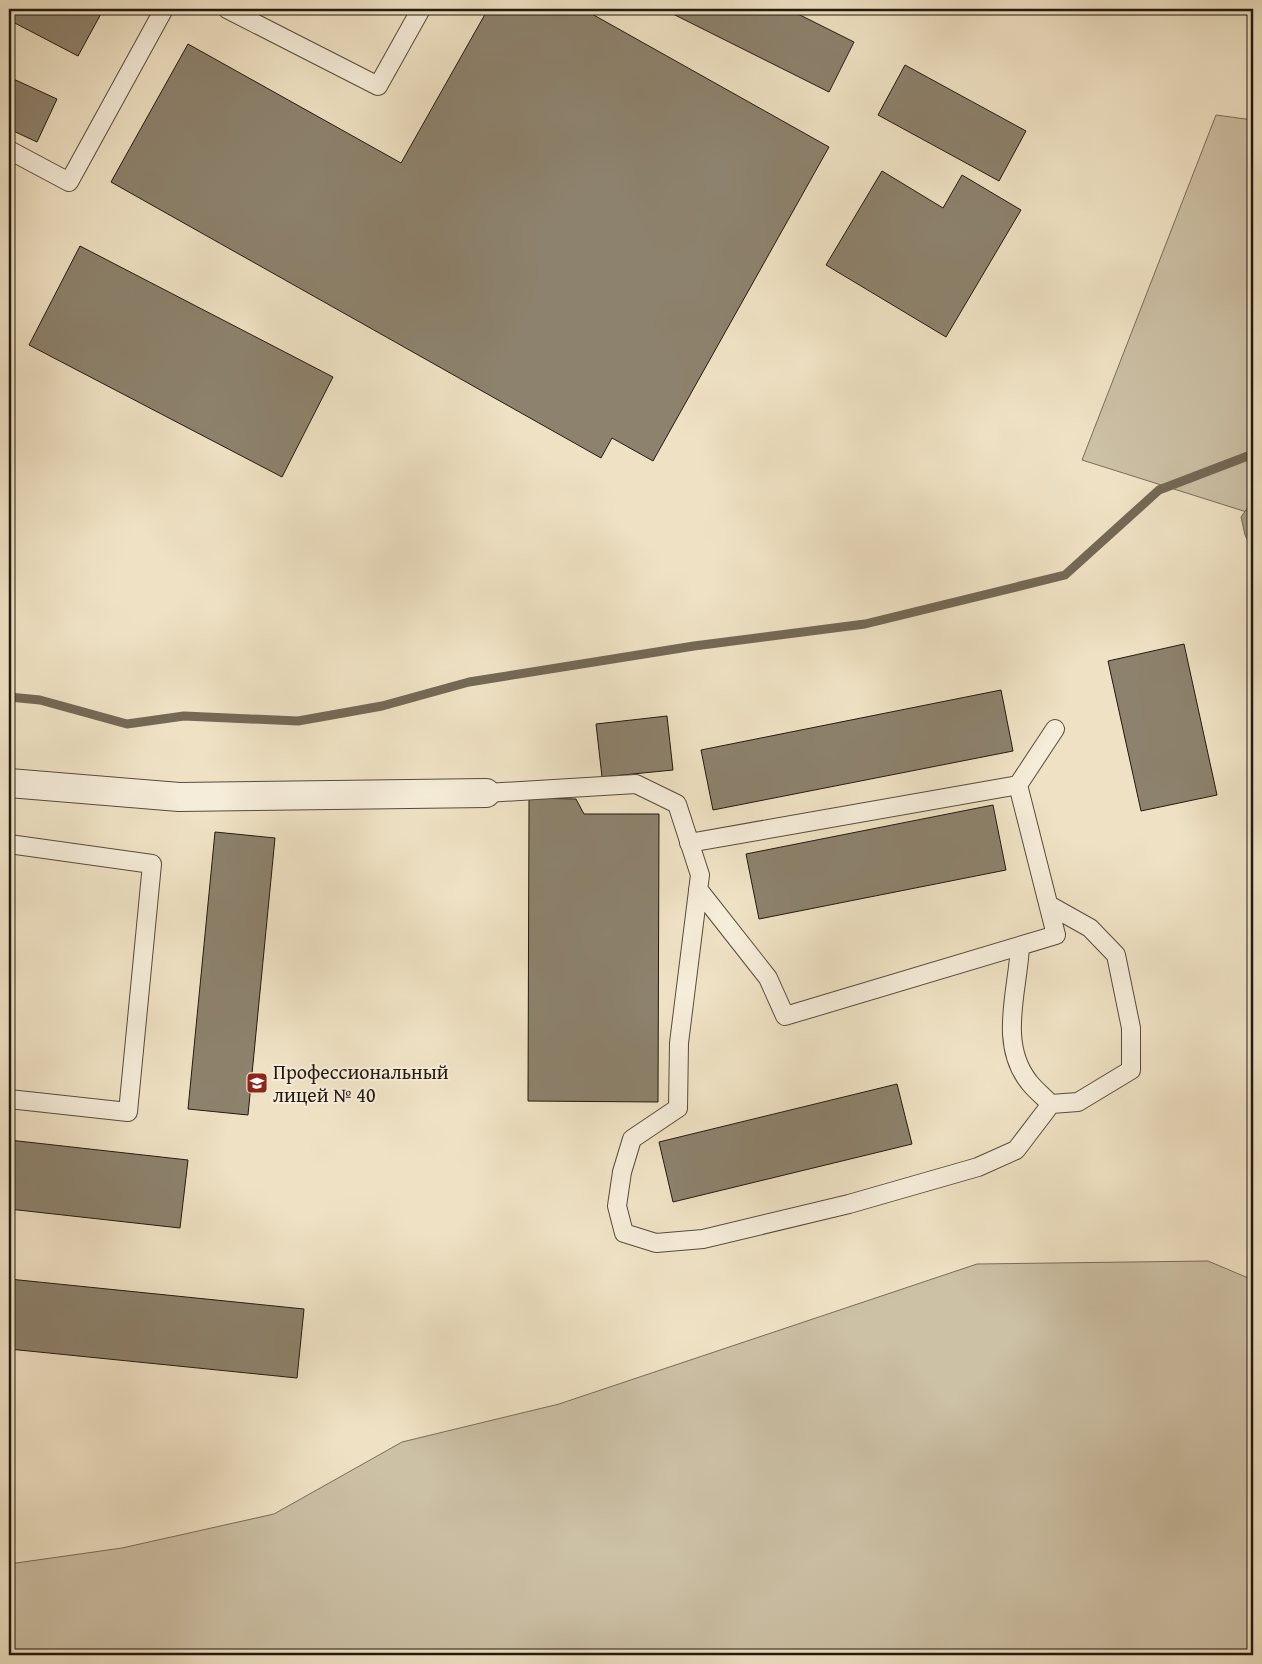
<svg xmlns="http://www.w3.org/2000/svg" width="1262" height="1664" font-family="'Gentium Book Plus',serif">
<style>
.green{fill:#ccc0a5;stroke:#786d5a}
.water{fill:#aa9e86;stroke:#746956}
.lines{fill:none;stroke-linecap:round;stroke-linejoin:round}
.stream{stroke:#746956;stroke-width:9}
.building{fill:#8d826d;stroke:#231a0f}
.lane-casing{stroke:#564c3c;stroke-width:20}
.street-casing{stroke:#564c3c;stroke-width:30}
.lane{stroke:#f5ecd9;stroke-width:18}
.street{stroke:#f5ecd9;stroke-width:28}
.labels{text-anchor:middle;stroke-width:4;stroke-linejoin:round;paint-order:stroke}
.poi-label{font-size:20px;fill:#231a0f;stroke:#f5ecd9;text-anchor:start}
</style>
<rect width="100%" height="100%" fill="#efe2c4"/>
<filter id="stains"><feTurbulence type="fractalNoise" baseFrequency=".004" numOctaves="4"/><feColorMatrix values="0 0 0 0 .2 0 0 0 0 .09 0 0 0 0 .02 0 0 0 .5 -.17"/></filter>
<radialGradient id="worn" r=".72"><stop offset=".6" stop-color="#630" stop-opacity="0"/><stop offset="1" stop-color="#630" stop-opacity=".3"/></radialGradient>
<path class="green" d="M1216,115L1253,120V514L1082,460Z
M1208,1261L1253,1280V1655H9V1564L122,1548L274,1514L402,1442L559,1404L977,1264Z"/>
<path class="water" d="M1253,500V551L1245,535L1241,517Z"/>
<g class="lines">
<path class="stream" d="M9,697L40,700L127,724L184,716L298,721L382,706L469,682L694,646L865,624L1065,575L1159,490L1253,454"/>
</g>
<path class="building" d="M9,9H100L103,10L78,56L9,20Z
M488,9H583L829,147L653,461L612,438L601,458L111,182L188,44L401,163Z
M663,9H788L854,42L829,92Z
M905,65L1026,131L999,181L878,115Z
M9,77L57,99L37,142L9,129Z
M882,171L943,208L962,175L1021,210L946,337L826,265Z
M80,246L333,377L282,477L29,345Z
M1184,644L1217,795L1141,811L1108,661Z
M1001,690L1013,751L713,810L701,750Z
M667,716L673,770L602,777L596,724Z
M529,798L576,799L584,814H659L658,1102L528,1101Z
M993,805L1006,870L759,919L746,854Z
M215,832L275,838L248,1115L188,1109Z
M897,1084L912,1144L673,1202L659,1142Z
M9,1140L188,1160L180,1228L9,1209Z
M9,1279L304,1309L297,1378L9,1349Z"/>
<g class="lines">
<g class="lane-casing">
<path id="lane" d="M227,9L378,86L421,9
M9,150L69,182L164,9
M486,793L636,784L677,804L700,875L679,1043L678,1108L632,1139L622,1172L617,1206L624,1233L656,1243L703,1239L849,1204L978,1167L1016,1150L1051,1104
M689,843L1018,785
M9,844L152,864L128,1112L9,1099
M698,889L768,978L785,1016L1056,935L1018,785L1055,729
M1020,946C1018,991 998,1043 1029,1082C1035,1090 1044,1097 1051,1104L1078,1102L1131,1070V1028L1116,955L1090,928L1049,905"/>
</g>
<g class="street-casing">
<path id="street" d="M9,783L179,797L486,793"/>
</g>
<use href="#lane" class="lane"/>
<use href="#street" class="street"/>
</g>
<defs>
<g id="university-square" transform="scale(1.125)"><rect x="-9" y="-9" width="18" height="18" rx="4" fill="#8f2418" stroke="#f5ecd9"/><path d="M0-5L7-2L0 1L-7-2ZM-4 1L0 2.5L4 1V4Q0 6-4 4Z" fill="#fff"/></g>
</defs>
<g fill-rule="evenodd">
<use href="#university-square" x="257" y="1083"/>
</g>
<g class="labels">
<g class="poi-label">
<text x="273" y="1079">Профессиональный<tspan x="273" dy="23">лицей № 40</tspan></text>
</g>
</g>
<rect width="1262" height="1664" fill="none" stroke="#efe2c4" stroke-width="30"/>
<rect x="10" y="10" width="1242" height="1644" fill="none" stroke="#231a0f" stroke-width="2.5"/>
<rect x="15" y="15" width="1232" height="1634" fill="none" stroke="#231a0f"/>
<rect width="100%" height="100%" filter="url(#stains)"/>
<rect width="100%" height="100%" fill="url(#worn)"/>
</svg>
